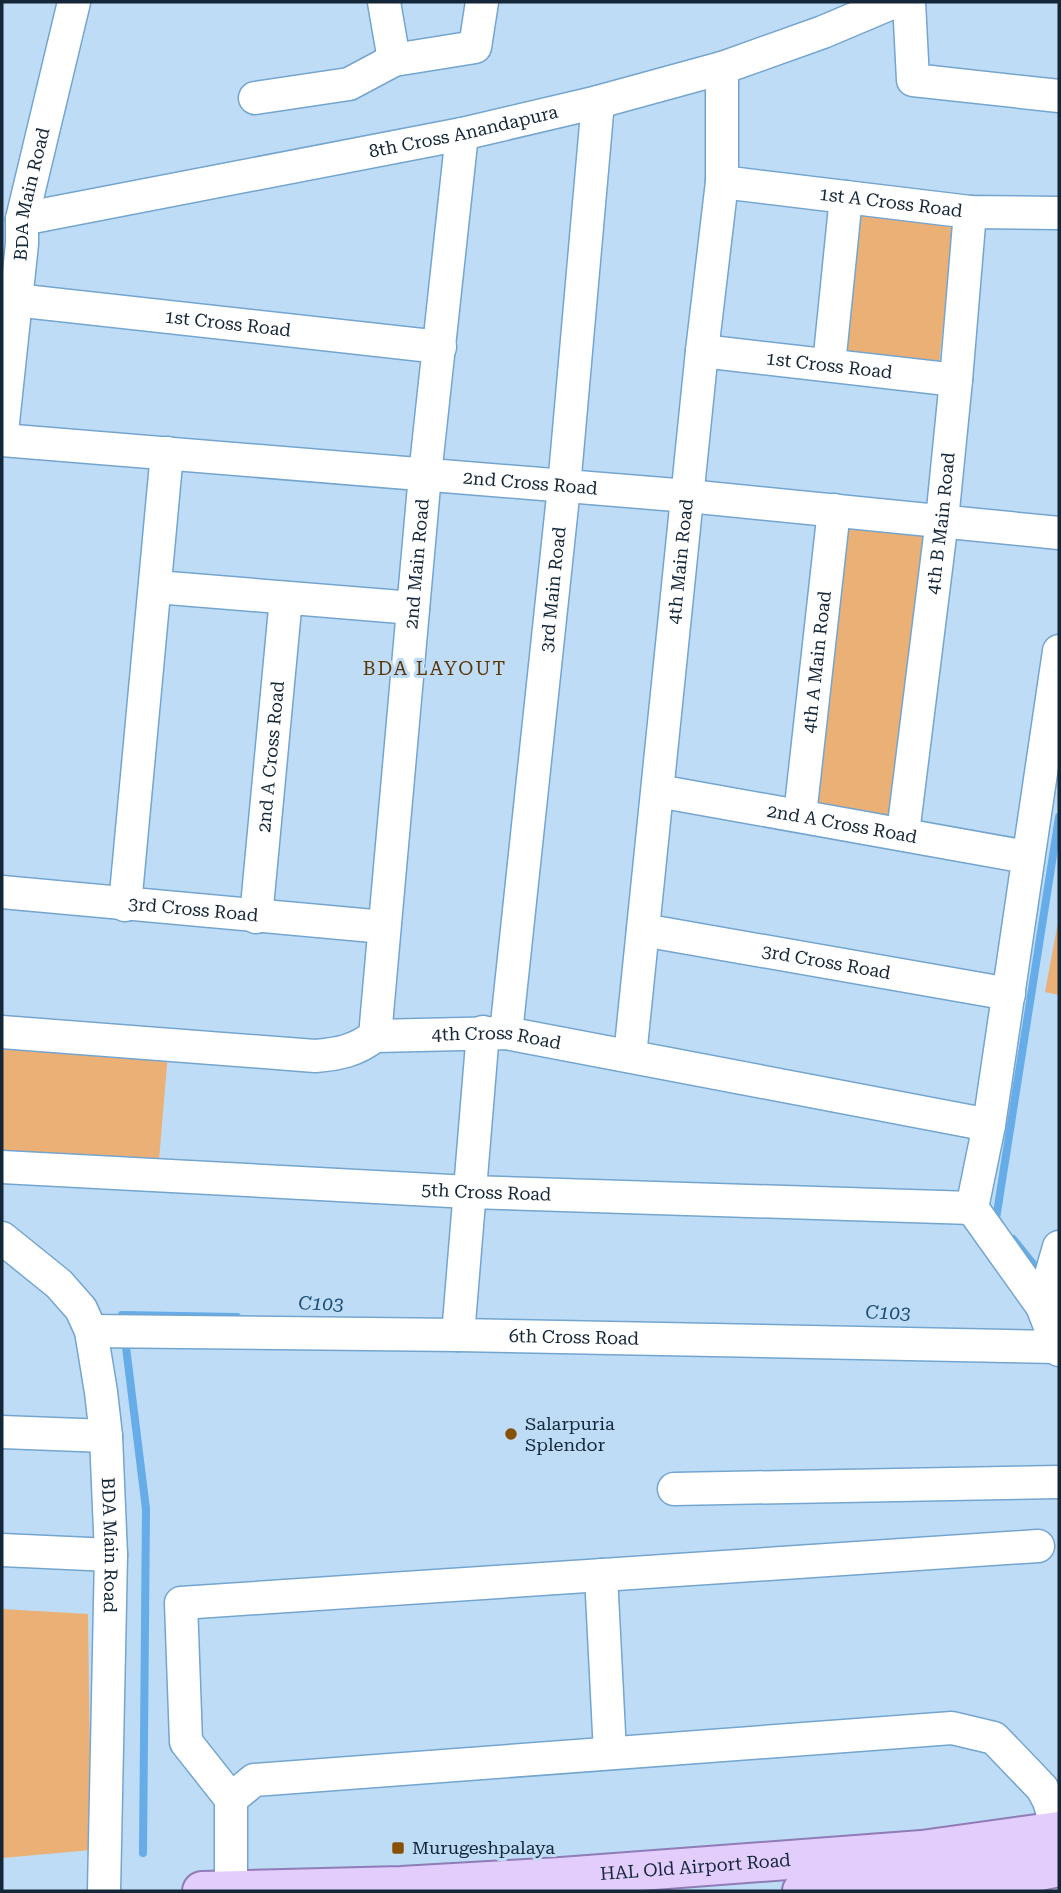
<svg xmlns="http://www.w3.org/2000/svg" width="1061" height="1893" font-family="'Roboto Serif',serif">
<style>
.green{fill:#eab075}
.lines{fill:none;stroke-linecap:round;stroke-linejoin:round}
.stream{stroke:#65ace8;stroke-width:8}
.minor-casing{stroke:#74a5cf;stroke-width:35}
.major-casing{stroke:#8e7db6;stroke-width:42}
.minor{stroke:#fff;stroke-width:32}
.major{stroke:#e3cdfc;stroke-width:38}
.poi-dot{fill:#885002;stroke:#bedcf6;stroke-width:2.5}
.labels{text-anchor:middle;stroke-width:6;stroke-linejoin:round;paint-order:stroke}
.street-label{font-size:18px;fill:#142738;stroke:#bedcf6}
.poi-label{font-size:18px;fill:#142738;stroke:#bedcf6;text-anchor:start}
.neighbourhood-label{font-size:19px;letter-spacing:2px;fill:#5b3503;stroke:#bedcf6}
.water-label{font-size:19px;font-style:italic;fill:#1a4e76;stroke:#bedcf6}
</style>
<rect width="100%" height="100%" fill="#bedcf6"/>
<path class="green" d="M855,215L954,226L938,373L838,362Z
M846,525L929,535L894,816L811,806Z
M1059,917V995L1045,992Z
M2,1041L168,1053L158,1172L2,1160Z
M2,1609L88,1614L91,1850L2,1858Z"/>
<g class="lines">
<path class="stream" d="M1000,1224L996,1219L1059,817
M1013,1239L1042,1275
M123,1326L122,1315L237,1317
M125,1339L146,1509L143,1853"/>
<g class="minor-casing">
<g id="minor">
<path d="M384,2L394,60"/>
<path d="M909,2L913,80L1059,96"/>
<path d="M255,98L349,84L394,60L475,47L482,2"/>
<path id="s1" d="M722,182L970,212L1059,213"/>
<path id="s2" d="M22,219L462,134L598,102L722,68L823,32L894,2"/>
<path id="s3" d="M15,300L440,347"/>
<path id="s4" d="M702,351L956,380"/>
<path d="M829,365L846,197"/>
<path id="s5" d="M2,432L22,244V219L74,2"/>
<path id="s6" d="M2,440L688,496L1059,533"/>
<path d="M156,587L413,608"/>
<path d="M1059,651L989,1125L972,1208L1042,1306L1059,1350"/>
<path id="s7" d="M658,791L1027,857"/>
<path id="s8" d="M800,815L834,510"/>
<path id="s9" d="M903,833L942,520L956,380L970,212"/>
<path id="s10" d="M2,892L384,927"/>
<path d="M125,905L167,453"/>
<path id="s11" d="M256,917L286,598"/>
<path id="s12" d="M643,930L1009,994"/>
<path id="s13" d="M2,1032L315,1056C339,1054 355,1051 375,1036L506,1033L989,1125"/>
<path id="s14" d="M506,1033L564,487L598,102"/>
<path id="s15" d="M375,1036L425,475L462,134"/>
<path id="s16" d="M630,1056L702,351L722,182V68"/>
<path id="s17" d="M2,1167L469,1192L972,1208"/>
<path id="s18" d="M2,1238L59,1284L81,1309L91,1331L101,1392L106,1436L111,1555L104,1891"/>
<path d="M1042,1306L1059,1247"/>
<path id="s19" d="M91,1331L458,1335L1058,1347"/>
<path d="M458,1335L483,1032"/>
<path d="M2,1432L106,1436"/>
<path d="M674,1489L1059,1482"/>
<path d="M2,1550L111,1555"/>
<path d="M601,1575L610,1753"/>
<path d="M231,1799L254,1780L952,1728L994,1738L1042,1788L1049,1801L1058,1831"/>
<path d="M231,1890V1799L186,1742L181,1603L1038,1546"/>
</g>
</g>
<g class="major-casing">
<g id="major">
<path id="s20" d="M202,1891L401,1886L561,1877L922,1850L1059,1831"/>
<path d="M802,1891L1039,1871L1059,1867"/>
</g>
</g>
<use href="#minor" class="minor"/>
<use href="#major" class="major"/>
</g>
<g class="poi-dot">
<circle cx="511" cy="1434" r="7"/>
<rect x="391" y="1841" width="14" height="14" rx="3.5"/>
</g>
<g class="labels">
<g class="street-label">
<text dy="6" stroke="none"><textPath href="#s2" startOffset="450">8th Cross Anandapura</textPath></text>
<text dy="6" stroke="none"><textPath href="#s5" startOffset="240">BDA Main Road</textPath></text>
<text dy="6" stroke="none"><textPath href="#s1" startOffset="170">1st A Cross Road</textPath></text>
<text dy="6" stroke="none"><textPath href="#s3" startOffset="214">1st Cross Road</textPath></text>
<text dy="6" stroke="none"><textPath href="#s4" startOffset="128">1st Cross Road</textPath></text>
<text dy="6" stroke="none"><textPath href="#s6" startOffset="530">2nd Cross Road</textPath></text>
<text dy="6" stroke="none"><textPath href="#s9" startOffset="312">4th B Main Road</textPath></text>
<text dy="6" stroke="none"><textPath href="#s16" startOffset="497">4th Main Road</textPath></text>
<text dy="6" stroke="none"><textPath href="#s15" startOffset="474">2nd Main Road</textPath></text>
<text dy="6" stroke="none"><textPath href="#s14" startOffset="446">3rd Main Road</textPath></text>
<text dy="6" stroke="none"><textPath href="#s8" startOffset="154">4th A Main Road</textPath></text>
<text dy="6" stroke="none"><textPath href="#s11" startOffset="161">2nd A Cross Road</textPath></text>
<text dy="6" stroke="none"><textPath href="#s7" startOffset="187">2nd A Cross Road</textPath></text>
<text dy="6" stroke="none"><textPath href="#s10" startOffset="192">3rd Cross Road</textPath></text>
<text dy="6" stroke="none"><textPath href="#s12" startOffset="186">3rd Cross Road</textPath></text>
<text dy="6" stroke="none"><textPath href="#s13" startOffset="500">4th Cross Road</textPath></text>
<text dy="6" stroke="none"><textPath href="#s17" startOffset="485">5th Cross Road</textPath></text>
<text dy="6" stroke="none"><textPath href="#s19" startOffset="483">6th Cross Road</textPath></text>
<text dy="6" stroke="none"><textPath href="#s18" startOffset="346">BDA Main Road</textPath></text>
<text dy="6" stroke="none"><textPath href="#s20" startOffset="494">HAL Old Airport Road</textPath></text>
</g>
<g class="poi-label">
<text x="525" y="1430">Salarpuria<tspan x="525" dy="21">Splendor</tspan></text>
<text x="412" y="1854">Murugeshpalaya</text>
</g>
<g class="neighbourhood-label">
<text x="435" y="675">BDA LAYOUT</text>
</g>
<g class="water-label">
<text transform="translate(321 1303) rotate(1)" y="7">C103</text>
<text transform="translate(888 1312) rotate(1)" y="7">C103</text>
</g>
</g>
<rect width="1061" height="1893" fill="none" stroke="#142738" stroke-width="7"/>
</svg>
